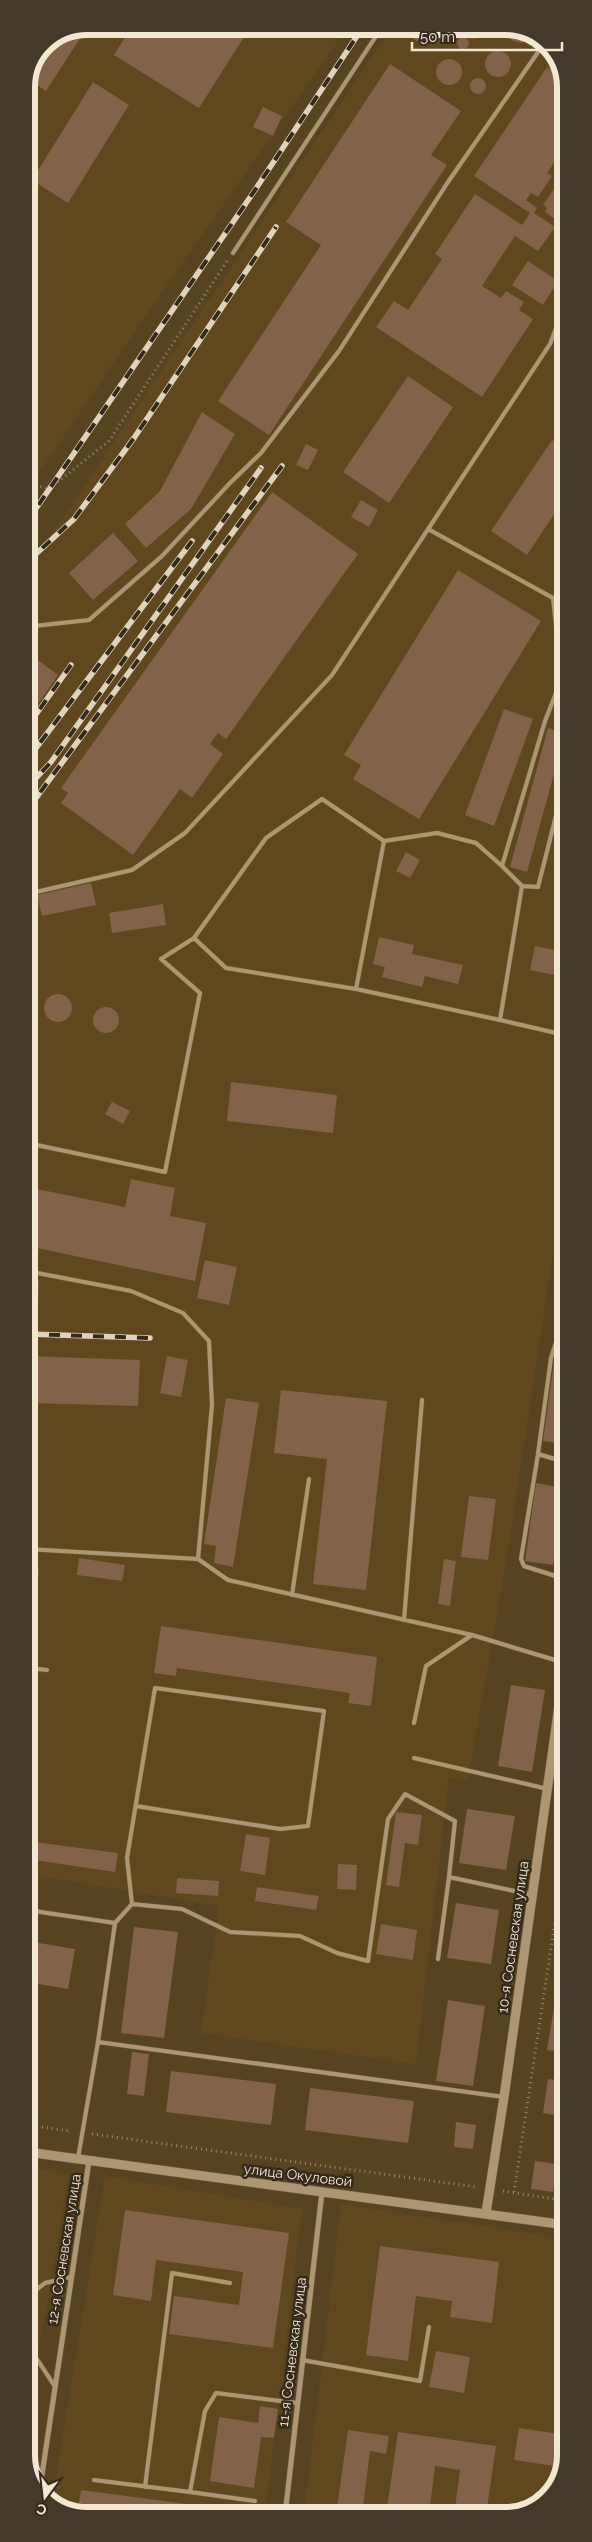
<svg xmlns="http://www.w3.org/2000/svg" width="592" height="2542" font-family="Raleway,sans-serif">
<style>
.built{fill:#5f481d}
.building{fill:#826248}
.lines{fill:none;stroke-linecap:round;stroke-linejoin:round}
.service-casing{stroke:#726242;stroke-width:5}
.minor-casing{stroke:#726242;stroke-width:6}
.tertiary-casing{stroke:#726242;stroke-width:10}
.path{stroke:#98886b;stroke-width:3;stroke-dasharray:1 4;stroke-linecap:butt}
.service{stroke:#ac9772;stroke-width:4}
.minor{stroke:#ac9772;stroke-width:5}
.tertiary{stroke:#ac9772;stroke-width:9}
.rail-casing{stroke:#dfd3bd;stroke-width:5.5}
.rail{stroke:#342b1c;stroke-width:4;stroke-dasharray:11;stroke-linecap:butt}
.labels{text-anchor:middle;stroke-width:5;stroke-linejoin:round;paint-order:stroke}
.street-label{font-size:14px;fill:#f2e7d3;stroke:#342b1c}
.rim{fill:none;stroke:#f2e7d3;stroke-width:6}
</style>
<rect width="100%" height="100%" fill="#564320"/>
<path class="built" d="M87,26L348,27L151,308L26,492V87L44,44Z
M392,27H512L545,42L565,76V894L558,939L565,940V1175L506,1563L468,1780L449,1778L416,2064L201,2033L219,1906L27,1874L26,573Z
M27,2167L69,2174L27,2419Z
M105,2176L302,2209L265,2515H80L52,2503Z
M341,2204L566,2239V2455L551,2495L516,2515H304Z"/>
<path class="building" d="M88,26L46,91L29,80L44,44Z
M132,26H251L199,108L114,55Z
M408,27H432V31L427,39L417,41L410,36Z
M451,27H462L456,31Z
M508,27L531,35L530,38L522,43L513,41L507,34Z
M466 33a6 6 0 1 1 12 0a6 6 0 1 1-12 0Z
M442 35a6 6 0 1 1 12 0a6 6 0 1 1-12 0Z
M457 43a6 6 0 1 1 12 0a6 6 0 1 1-12 0Z
M485 64a13 13 0 1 1 26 0a13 13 0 1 1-26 0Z
M436 72a13 13 0 1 1 26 0a13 13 0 1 1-26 0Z
M390,64L461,111L431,155L447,165L269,435L218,401L321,245L286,222Z
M547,67L565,79V147L547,173L552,176L538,197L531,193L526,200L537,208L534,213L555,227L538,251L515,236L482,286L501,298L506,291L524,302L519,310L533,319L482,397L376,327L394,301L408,310L442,259L435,254L475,194L522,225L530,213L474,176Z
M470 86a8 8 0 1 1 16 0a8 8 0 1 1-16 0Z
M93,82L129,105L68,203L32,180Z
M263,107L282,116L273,136L253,127Z
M565,173V226L545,212L547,208L543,205Z
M528,261L558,281L543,305L512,285Z
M408,376L453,407L389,503L343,472Z
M202,412L235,434L191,509L146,548L125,524L160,491Z
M552,440L565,449V498L527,555L491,531Z
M306,444L318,450L308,470L296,465Z
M272,492L358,554L226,739L218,733L210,744L223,754L192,798L180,789L133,855L61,803L68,793L61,788Z
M361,500L378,510L369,527L351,517Z
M113,533L138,561L93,600L69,573Z
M458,570L541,621L419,819L353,779L361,765L344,755Z
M27,652L58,675L27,720Z
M504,709L533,719L494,826L465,815Z
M548,728L565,734L527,872L510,867Z
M406,852L420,860L410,878L396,871Z
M91,883L96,905L42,916L37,895Z
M163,904L166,925L112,933L109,913Z
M379,937L414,945L412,954L463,965L458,984L425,976L422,987L382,977L385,967L373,964Z
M535,946L565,952V977L530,970Z
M44 1008a14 14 0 1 1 28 0a14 14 0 1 1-28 0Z
M93 1020a13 13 0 1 1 26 0a13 13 0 1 1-26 0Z
M231,1082L337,1095L333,1133L227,1121Z
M112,1102L130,1111L123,1124L105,1114Z
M131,1179L175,1188L170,1216L206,1223L195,1281L27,1246V1187L125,1207Z
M205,1260L237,1267L229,1305L197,1298Z
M27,1281H39L37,1326H27Z
M27,1356L140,1360L138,1406L27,1403Z
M167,1356L188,1360L181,1397L160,1393Z
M554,1361L565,1363V1444L543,1441Z
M281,1390L387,1401L366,1590L313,1584L327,1459L274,1453Z
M226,1398L259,1403L233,1567L214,1563L216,1546L204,1544Z
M536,1483L564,1488L553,1565L525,1561Z
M469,1496L496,1499L488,1560L461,1557Z
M79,1558L125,1565L122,1581L77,1575Z
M444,1559L456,1561L450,1606L438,1604Z
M27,1568L39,1569L33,1623H27Z
M161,1626L377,1657L371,1706L348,1703L350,1693L177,1668L176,1676L154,1673Z
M511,1685L545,1690L532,1772L498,1766Z
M467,1809L515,1816L506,1870L459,1863Z
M396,1812L422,1815L418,1845L405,1843L399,1887L386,1885Z
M246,1834L270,1838L265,1875L240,1871Z
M27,1841L118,1853L115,1872L27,1859Z
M338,1864L357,1865L356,1890L337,1889Z
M177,1878L219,1881L218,1896L176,1893Z
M257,1887L319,1896L316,1910L255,1901Z
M456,1903L499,1910L491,1964L447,1958Z
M381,1924L417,1930L413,1960L376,1954Z
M134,1927L178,1932L164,2038L121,2033Z
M27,1941L75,1949L68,1989L27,1982Z
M565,1955H566V1991L558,1990Z
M448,2000L485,2006L473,2086L436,2081Z
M554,2008L566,2009V2053L547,2050Z
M132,2052L149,2054L144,2096L127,2094Z
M171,2071L276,2084L271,2125L166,2112Z
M548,2079L566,2081V2117L543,2113Z
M310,2088L414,2101L408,2143L305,2130Z
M456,2122L476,2125L473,2149L454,2147Z
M535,2161L557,2164L553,2192L531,2189Z
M27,2192L38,2194L32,2231L27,2230Z
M125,2210L289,2233L273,2348L169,2334L174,2296L239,2305L243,2272L156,2260L151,2301L113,2295Z
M380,2246L499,2262L492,2323L450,2317L452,2301L416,2296L408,2361L366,2355Z
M436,2351L470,2357L464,2393L429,2387Z
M260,2406L278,2409L274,2438L261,2437L254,2488L210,2481L219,2417L258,2423Z
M519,2428L566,2435V2455L561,2467L514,2460Z
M348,2430L389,2436L386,2454L370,2451L362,2515H336Z
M398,2432L496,2446L486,2515H454L460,2470L435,2466L429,2515H386Z
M81,2490L247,2512V2515H80L77,2514Z"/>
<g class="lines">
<g class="service-casing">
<path id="service" d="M233,253L382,27
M428,529L553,598L562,679L558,716L565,724
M34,626L89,620L162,556L230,483L261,453L339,351L448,182L545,42
M565,780L538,887L522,886L500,1020L565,1035
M522,886L502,866L545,721L560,683
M27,894L132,870L185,833L332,675L550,344L565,305
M356,989L226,968L194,938L266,838L322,799L384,841
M500,1020L356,989L384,841L437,833L476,843L502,866
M27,1143L165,1172L200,993L161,959L194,938
M27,1271L131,1291L183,1313L209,1341L212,1405L198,1559
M565,1300L561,1327L565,1328
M561,1327L551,1358L538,1454L565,1462
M538,1454L521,1559L524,1566L565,1579
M27,1549L198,1559L228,1580L472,1635L565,1663
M292,1595L309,1479
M404,1620L422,1400
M27,1668L47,1670
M414,1723L426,1666L472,1635
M414,1758L548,1789
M132,1904L127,1858L155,1688L324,1711L308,1826L280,1829L136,1806
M27,1910L115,1923L132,1904L182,1909L230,1932L300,1936L337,1953L368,1961L388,1819L405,1794L455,1821L449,1877L533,1895
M115,1923L98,2042L504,2097
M438,1959L449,1877
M78,2158L98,2042
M27,2297L45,2283L71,2277
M27,2344L54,2385
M302,2360L420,2381L429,2327
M94,2480L190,2492
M145,2487L172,2273L230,2283
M255,2501L190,2492L205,2411L216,2393L297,2403"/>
</g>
<g class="minor-casing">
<path id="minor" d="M40,2488L89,2161
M285,2515L322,2192"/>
</g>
<g class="tertiary-casing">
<path id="tertiary" d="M27,2152L566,2225
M486,2213L504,2097L565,1663"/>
</g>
<path class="path" d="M26,482L49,489L109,441L227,261
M27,2125L71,2131
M92,2134L477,2187
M503,2191L566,2201
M514,2192L565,1855"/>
<use href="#service" class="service"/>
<use href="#minor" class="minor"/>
<use href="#tertiary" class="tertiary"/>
<g class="rail-casing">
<path id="rail" d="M26,523L253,193L363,27
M26,563L74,519L134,438L276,227
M27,727L71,665
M27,760L192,541
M27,788L51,762L261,468
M27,810L282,466
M27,1334L150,1338"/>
</g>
<use href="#rail" class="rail"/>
</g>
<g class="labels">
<g class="street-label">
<text transform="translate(513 1937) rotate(-82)" y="5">10-я Сосневская улица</text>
<text transform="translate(298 2175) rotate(7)" y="5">улица Окуловой</text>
<text transform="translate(64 2249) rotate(-81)" y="5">12-я Сосневская улица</text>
<text transform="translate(292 2352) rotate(-83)" y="5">11-я Сосневская улица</text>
</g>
</g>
<path d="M0 0H592V2542H0ZM87 35H505A52 52 0 0 1 557 87V2455A52 52 0 0 1 505 2507H87A52 52 0 0 1 35 2455V87A52 52 0 0 1 87 35Z" fill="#433a2b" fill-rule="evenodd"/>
<path class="rim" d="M87 35H505A52 52 0 0 1 557 87V2455A52 52 0 0 1 505 2507H87A52 52 0 0 1 35 2455V87A52 52 0 0 1 87 35Z"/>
<g transform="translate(45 2497) rotate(195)" stroke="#342b1c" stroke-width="4" paint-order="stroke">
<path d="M0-4L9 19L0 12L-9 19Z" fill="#f2e7d3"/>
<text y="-8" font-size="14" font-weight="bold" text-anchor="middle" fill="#f2e7d3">С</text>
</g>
<path d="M412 42v8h150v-8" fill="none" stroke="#f2e7d3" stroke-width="2.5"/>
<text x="420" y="42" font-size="15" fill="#f2e7d3" stroke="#342b1c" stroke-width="4" paint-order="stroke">50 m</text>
</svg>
